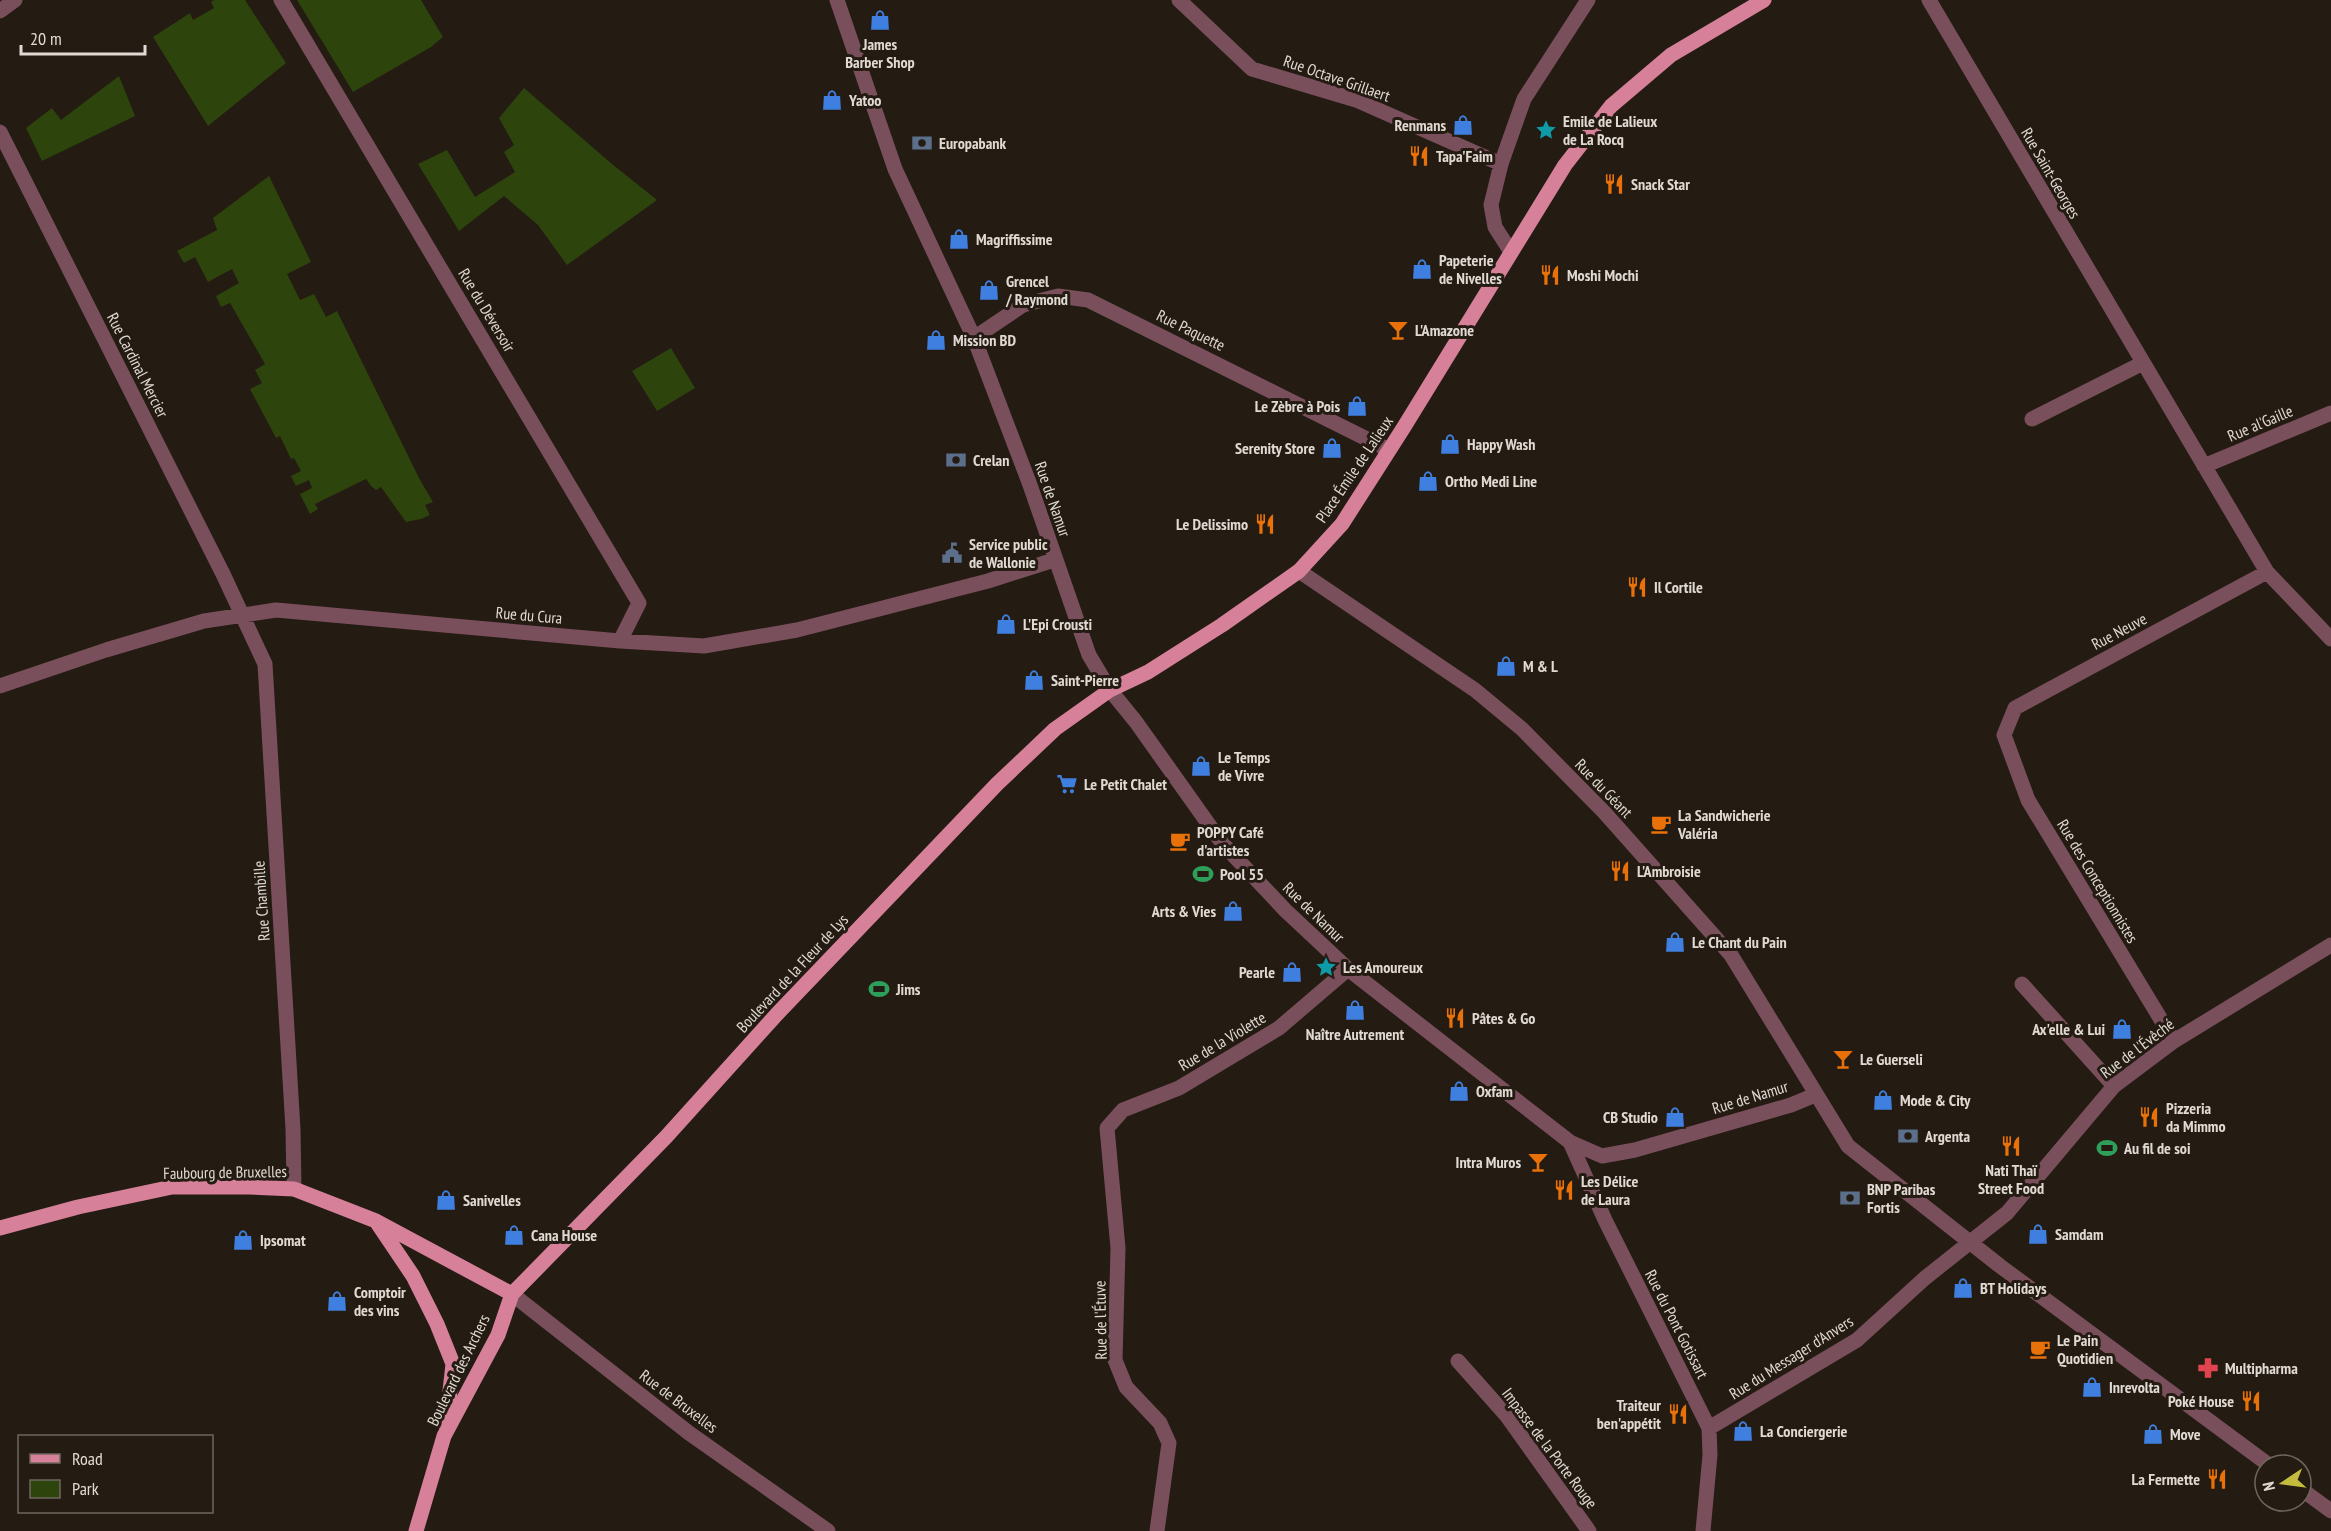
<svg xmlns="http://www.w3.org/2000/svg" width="2331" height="1531" font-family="'PT Sans Narrow',sans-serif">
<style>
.green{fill:#2d440d}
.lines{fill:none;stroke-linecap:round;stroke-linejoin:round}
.minor{stroke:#794f5b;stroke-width:15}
.major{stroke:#d6809a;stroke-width:15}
.labels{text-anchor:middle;stroke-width:6;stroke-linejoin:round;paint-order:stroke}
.poi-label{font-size:16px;font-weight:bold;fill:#e0dad3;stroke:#241b12;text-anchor:start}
.street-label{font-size:16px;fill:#e0dad3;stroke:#241b12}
</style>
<rect width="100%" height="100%" fill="#241b12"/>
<path class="green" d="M214,0H245L286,63L208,126L153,37L190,13L193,20L214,8L211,2Z
M297,0H421L443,37L431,47L353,92Z
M119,76L135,116L42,161L26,128L52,108L61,120Z
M524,88L612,164L657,200L567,265L538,225L504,196L459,231L418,164L447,150L475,197L515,172L504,152L514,145L499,118Z
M269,176L311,262L287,274L300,300L314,294L326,317L337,311L419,478L433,502L425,505L430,515L421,519L406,522L381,487L376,490L371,486L366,479L315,504L318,509L310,514L300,494L312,488L309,480L296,486L291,476L301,471L294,458L291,459L280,436L276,438L250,389L262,383L255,370L265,364L230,303L221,307L216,296L239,283L232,269L208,282L195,257L184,263L177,251L217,230L213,218Z
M671,348L695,388L657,411L632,371Z"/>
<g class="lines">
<path class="minor" d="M281,0L639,603L620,641
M837,0L895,169L974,338L1030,485L1089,655L1110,690L1136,722L1222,843L1285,910L1348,969L1570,1142L1602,1156L1635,1150L1791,1105L1815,1095
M1179,0L1252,69L1356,100L1501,164
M1929,0L2267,572L2331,639
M0,11L15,0
M0,132L223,574L265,664L293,1129L294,1189
M1511,252L1495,227L1491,205L1501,164L1524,99L1588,0
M974,338L1023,305L1058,296L1088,300L1389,450
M2032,419L2143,363
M2204,466L2331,413
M1299,571L1475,690L1522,729L1604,812L1731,955L1848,1146L2000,1266L2269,1465
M0,686L106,650L204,621L276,610L620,641L704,646L797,630L988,581L1054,560
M2022,984L2114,1086
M2174,1041L2028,800L2004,735L2015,708L2267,572
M1570,1142L1605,1220L1709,1428L1710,1455L1703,1531
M512,1294L689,1433L828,1531
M1458,1361L1506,1415L1589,1531
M1709,1428L1857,1340L1925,1278L2007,1213L2114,1086L2174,1041L2331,945
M2301,1489L2331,1511
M1157,1531L1169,1443L1160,1423L1126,1387L1115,1360L1118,1248L1107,1128L1123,1110L1179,1088L1279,1028L1348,969"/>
<path class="major" d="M378,1224L413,1276L437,1324L453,1364L446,1426
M0,1228L78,1207L172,1187H249L294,1189L376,1221L512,1294
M416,1531L444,1436L498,1335L512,1294L666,1137L777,1014L997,784L1055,729L1110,690L1148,672L1222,625L1299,571L1342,524L1404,427L1565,165L1611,106L1671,55L1764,0"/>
</g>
<defs>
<g id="shop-bare" transform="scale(1.62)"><path d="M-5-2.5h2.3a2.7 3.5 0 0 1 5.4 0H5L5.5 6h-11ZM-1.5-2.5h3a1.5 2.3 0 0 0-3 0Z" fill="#3f7fe0" stroke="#241b12" stroke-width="2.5" paint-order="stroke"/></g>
<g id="sight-bare" transform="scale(1.62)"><path d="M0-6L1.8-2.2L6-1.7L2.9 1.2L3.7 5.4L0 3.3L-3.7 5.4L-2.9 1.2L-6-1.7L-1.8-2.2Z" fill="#0f9aa8" stroke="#241b12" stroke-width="2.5" paint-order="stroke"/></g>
<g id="bank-bare" transform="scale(1.62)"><path d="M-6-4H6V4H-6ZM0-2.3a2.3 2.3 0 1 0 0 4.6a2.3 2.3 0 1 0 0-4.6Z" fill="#5c6f8a" stroke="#241b12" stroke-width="2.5" paint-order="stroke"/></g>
<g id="restaurant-bare" transform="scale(1.62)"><path d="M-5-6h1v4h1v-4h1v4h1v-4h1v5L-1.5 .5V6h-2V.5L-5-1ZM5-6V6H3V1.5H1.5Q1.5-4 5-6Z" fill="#e8710a" stroke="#241b12" stroke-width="2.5" paint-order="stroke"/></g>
<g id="bar-bare" transform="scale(1.62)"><path d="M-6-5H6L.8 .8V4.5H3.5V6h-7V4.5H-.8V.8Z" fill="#e8710a" stroke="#241b12" stroke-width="2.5" paint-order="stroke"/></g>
<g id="civic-bare" transform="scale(1.62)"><path d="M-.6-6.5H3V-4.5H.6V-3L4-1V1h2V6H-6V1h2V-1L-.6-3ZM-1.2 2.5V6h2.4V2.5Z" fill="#5c6f8a" stroke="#241b12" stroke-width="2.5" paint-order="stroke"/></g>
<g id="supermarket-bare" transform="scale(1.62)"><path d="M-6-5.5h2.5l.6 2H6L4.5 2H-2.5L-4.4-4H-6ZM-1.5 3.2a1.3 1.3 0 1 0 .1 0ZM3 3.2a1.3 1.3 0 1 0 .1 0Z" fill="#3f7fe0" stroke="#241b12" stroke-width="2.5" paint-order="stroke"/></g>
<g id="cafe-bare" transform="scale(1.62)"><path d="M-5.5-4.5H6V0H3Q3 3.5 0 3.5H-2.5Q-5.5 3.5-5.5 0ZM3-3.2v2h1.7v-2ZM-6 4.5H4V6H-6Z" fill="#e8710a" stroke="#241b12" stroke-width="2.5" paint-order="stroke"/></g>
<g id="stadium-bare" transform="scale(1.62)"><path d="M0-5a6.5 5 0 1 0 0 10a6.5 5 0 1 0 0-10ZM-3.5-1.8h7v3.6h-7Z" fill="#2e9e5b" stroke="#241b12" stroke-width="2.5" paint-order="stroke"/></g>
<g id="pharmacy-bare" transform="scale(1.62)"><path d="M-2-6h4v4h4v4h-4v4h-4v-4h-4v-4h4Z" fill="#e0444e" stroke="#241b12" stroke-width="2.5" paint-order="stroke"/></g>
</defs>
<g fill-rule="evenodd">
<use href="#shop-bare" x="880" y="20"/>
<use href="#shop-bare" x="832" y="100"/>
<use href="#shop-bare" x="1463" y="125"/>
<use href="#sight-bare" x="1546" y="130"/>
<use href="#bank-bare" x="922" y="143"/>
<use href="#restaurant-bare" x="1419" y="156"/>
<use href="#restaurant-bare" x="1614" y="184"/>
<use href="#shop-bare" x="959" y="239"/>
<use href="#shop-bare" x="1422" y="269"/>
<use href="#restaurant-bare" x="1550" y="275"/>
<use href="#shop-bare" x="989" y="290"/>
<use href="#bar-bare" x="1398" y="330"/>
<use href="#shop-bare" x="936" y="340"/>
<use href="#shop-bare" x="1357" y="406"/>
<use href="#shop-bare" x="1450" y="444"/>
<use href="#shop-bare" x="1332" y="448"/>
<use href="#bank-bare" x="956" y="460"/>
<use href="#shop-bare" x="1428" y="481"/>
<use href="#restaurant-bare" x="1265" y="524"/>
<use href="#civic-bare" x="952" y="553"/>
<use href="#restaurant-bare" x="1637" y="587"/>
<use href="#shop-bare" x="1006" y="624"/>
<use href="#shop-bare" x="1506" y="666"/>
<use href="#shop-bare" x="1034" y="680"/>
<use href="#shop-bare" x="1201" y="766"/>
<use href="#supermarket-bare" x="1067" y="784"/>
<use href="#cafe-bare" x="1661" y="824"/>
<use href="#cafe-bare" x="1180" y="841"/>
<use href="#restaurant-bare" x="1620" y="871"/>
<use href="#stadium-bare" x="1203" y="874"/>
<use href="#shop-bare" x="1233" y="911"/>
<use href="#shop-bare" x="1675" y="942"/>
<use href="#sight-bare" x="1326" y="967"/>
<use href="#shop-bare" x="1292" y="972"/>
<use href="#stadium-bare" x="879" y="989"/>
<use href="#shop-bare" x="1355" y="1010"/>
<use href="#restaurant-bare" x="1455" y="1018"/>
<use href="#shop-bare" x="2122" y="1029"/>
<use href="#bar-bare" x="1843" y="1059"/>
<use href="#shop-bare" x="1459" y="1091"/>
<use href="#shop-bare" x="1883" y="1100"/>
<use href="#shop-bare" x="1675" y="1117"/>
<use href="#restaurant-bare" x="2149" y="1117"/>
<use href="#bank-bare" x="1908" y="1136"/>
<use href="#restaurant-bare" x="2011" y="1146"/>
<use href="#stadium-bare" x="2107" y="1148"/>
<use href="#bar-bare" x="1538" y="1162"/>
<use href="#restaurant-bare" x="1564" y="1190"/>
<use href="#bank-bare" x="1850" y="1198"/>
<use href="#shop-bare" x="446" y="1200"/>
<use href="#shop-bare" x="2038" y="1234"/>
<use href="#shop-bare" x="514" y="1235"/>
<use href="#shop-bare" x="243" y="1240"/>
<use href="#shop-bare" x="1963" y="1288"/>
<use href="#shop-bare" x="337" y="1301"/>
<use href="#cafe-bare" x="2040" y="1349"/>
<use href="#pharmacy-bare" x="2208" y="1368"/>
<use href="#shop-bare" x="2092" y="1387"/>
<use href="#restaurant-bare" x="2251" y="1401"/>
<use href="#restaurant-bare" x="1678" y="1414"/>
<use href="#shop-bare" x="1743" y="1431"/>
<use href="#shop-bare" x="2153" y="1434"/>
<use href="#restaurant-bare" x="2217" y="1479"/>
</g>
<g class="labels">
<g class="poi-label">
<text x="880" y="50" text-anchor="middle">James<tspan x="880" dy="18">Barber Shop</tspan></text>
<text x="849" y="106">Yatoo</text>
<text x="1563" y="127">Emile de Lalieux<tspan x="1563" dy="18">de La Rocq</tspan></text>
<text x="1446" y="131" text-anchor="end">Renmans</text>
<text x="939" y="149">Europabank</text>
<text x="1436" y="162">Tapa'Faim</text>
<text x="1631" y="190">Snack Star</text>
<text x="976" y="245">Magriffissime</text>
<text x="1439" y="266">Papeterie<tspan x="1439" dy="18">de Nivelles</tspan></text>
<text x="1567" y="281">Moshi Mochi</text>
<text x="1006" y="287">Grencel<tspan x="1006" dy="18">/ Raymond</tspan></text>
<text x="1415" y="336">L'Amazone</text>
<text x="953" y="346">Mission BD</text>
<text x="1340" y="412" text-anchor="end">Le Zèbre à Pois</text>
<text x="1467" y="450">Happy Wash</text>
<text x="1315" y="454" text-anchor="end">Serenity Store</text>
<text x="973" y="466">Crelan</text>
<text x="1445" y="487">Ortho Medi Line</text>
<text x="1248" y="530" text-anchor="end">Le Delissimo</text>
<text x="969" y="550">Service public<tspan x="969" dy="18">de Wallonie</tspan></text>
<text x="1654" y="593">Il Cortile</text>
<text x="1023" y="630">L'Epi Crousti</text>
<text x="1523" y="672">M &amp; L</text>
<text x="1051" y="686">Saint-Pierre</text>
<text x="1218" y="763">Le Temps<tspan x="1218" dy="18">de Vivre</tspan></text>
<text x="1084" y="790">Le Petit Chalet</text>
<text x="1678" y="821">La Sandwicherie<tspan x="1678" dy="18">Valéria</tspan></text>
<text x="1197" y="838">POPPY Café<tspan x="1197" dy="18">d'artistes</tspan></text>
<text x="1637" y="877">L'Ambroisie</text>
<text x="1220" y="880">Pool 55</text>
<text x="1216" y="917" text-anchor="end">Arts &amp; Vies</text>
<text x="1692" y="948">Le Chant du Pain</text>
<text x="1343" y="973">Les Amoureux</text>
<text x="1275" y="978" text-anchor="end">Pearle</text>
<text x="896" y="995">Jims</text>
<text x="1472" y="1024">Pâtes &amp; Go</text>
<text x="2105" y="1035" text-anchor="end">Ax'elle &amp; Lui</text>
<text x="1355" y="1040" text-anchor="middle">Naître Autrement</text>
<text x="1860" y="1065">Le Guerseli</text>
<text x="1476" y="1097">Oxfam</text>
<text x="1900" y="1106">Mode &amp; City</text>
<text x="2166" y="1114">Pizzeria<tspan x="2166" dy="18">da Mimmo</tspan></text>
<text x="1658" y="1123" text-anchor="end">CB Studio</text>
<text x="1925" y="1142">Argenta</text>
<text x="2124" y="1154">Au fil de soi</text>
<text x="1521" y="1168" text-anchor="end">Intra Muros</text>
<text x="2011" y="1176" text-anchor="middle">Nati Thaï<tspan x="2011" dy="18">Street Food</tspan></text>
<text x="1581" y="1187">Les Délice<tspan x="1581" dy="18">de Laura</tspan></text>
<text x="1867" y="1195">BNP Paribas<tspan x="1867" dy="18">Fortis</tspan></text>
<text x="463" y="1206">Sanivelles</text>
<text x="2055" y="1240">Samdam</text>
<text x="531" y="1241">Cana House</text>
<text x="260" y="1246">Ipsomat</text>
<text x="1980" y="1294">BT Holidays</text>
<text x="354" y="1298">Comptoir<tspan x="354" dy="18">des vins</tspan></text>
<text x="2057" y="1346">Le Pain<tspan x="2057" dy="18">Quotidien</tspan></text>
<text x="2225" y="1374">Multipharma</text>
<text x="2109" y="1393">Inrevolta</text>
<text x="2234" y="1407" text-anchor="end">Poké House</text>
<text x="1661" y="1411" text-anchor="end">Traiteur<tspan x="1661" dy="18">ben'appétit</tspan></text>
<text x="1760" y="1437">La Conciergerie</text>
<text x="2170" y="1440">Move</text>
<text x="2200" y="1485" text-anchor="end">La Fermette</text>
</g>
<g class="street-label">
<text transform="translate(1337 78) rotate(19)" y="6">Rue Octave Grillaert</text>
<text transform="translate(2051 173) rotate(60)" y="6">Rue Saint-Georges</text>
<text transform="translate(487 310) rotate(59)" y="6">Rue du Déversoir</text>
<text transform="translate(1191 330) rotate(26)" y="6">Rue Paquette</text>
<text transform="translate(138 365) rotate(63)" y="6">Rue Cardinal Mercier</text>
<text transform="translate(2260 423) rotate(-23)" y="6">Rue al'Gaille</text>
<text transform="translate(1354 469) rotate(-56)" y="6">Place Émile de Lalieux</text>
<text transform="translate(1053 499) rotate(71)" y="6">Rue de Namur</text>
<text transform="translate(529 615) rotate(5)" y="6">Rue du Cura</text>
<text transform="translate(2119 631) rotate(-28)" y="6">Rue Neuve</text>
<text transform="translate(1604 788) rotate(46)" y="6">Rue du Géant</text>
<text transform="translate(2098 881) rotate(59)" y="6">Rue des Conceptionnistes</text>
<text transform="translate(261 901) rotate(-94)" y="6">Rue Chambille</text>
<text transform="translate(1314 912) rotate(44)" y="6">Rue de Namur</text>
<text transform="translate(792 973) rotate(-47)" y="6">Boulevard de la Fleur de Lys</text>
<text transform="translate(1222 1041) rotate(-31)" y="6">Rue de la Violette</text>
<text transform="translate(2137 1048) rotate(-37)" y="6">Rue de l'Évêché</text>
<text transform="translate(1750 1097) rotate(-17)" y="6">Rue de Namur</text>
<text transform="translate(225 1172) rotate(-1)" y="6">Faubourg de Bruxelles</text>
<text transform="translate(1100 1320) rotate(-91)" y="6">Rue de l'Étuve</text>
<text transform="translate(1677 1324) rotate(63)" y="6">Rue du Pont Gotissart</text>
<text transform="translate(1791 1357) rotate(-32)" y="6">Rue du Messager d'Anvers</text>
<text transform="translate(458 1370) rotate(-64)" y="6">Boulevard des Archers</text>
<text transform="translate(679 1401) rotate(37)" y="6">Rue de Bruxelles</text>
<text transform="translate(1550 1448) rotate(53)" y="6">Impasse de la Porte Rouge</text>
</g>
</g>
<rect x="18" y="1435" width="195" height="78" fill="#241b12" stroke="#6f675f" stroke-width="1.5"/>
<rect x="30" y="1454" width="30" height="9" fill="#d6809a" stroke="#6f675f" stroke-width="1.5"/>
<text x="72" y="1465" font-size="18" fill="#e0dad3">Road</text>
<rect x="30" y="1480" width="30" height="18" fill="#2d440d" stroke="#6f675f" stroke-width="1.5"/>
<text x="72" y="1495" font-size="18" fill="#e0dad3">Park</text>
<g transform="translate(2283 1483) rotate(257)"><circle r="28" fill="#241b12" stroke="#6f675f" stroke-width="1.5"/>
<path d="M0-4.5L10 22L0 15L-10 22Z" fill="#c4bc3e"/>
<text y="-9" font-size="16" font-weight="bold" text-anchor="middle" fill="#e0dad3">N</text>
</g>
<path d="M21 45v9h124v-9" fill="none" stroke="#e0dad3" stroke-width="3"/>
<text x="30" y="45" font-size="18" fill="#e0dad3" stroke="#241b12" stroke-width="4.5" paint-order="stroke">20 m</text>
</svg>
